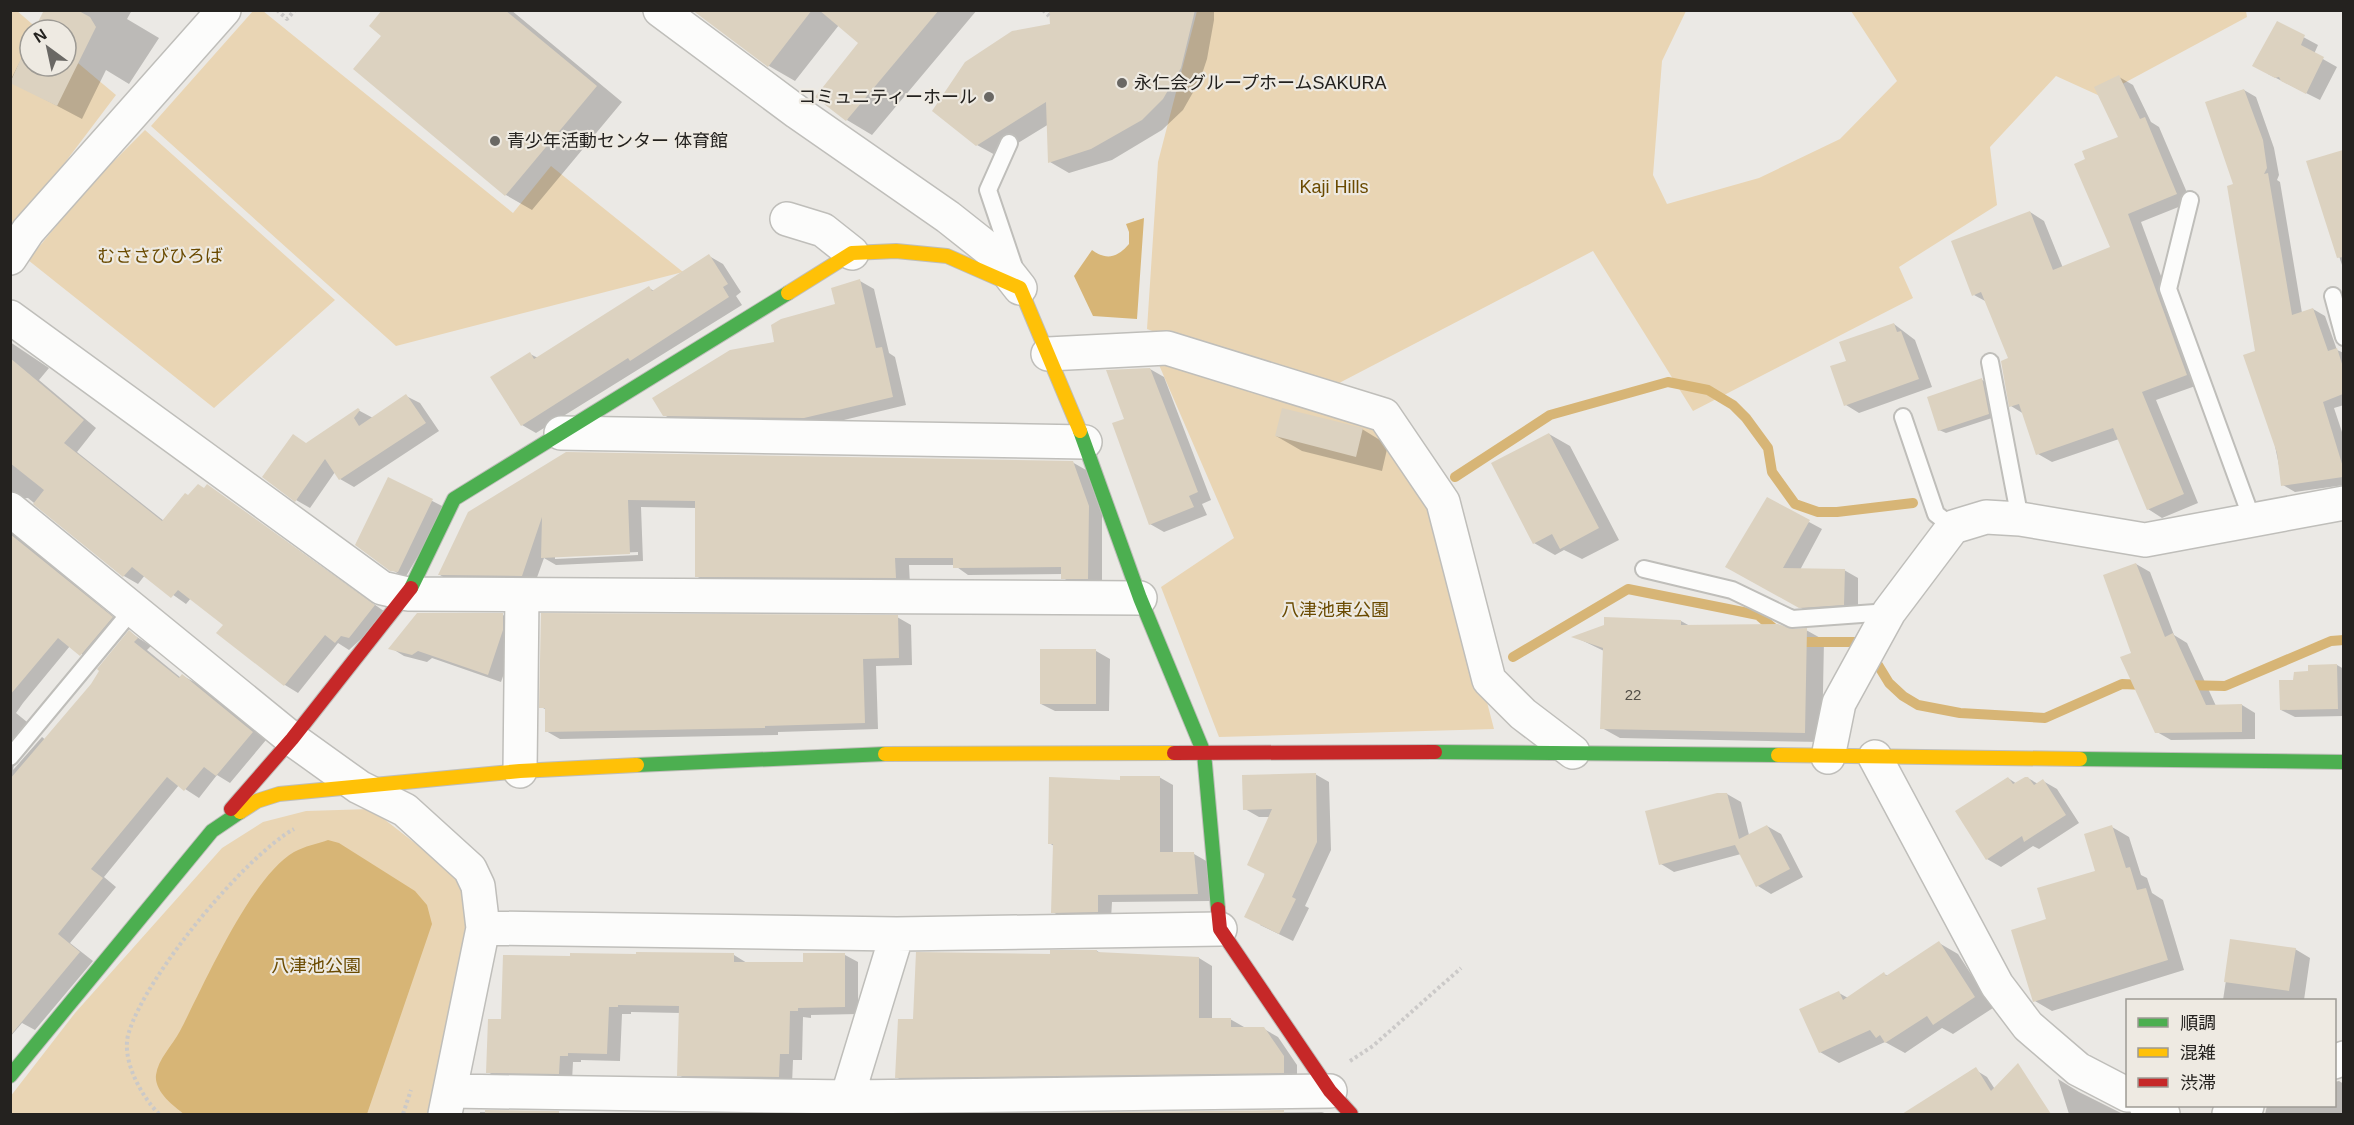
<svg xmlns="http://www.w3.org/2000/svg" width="2354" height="1125" font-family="Helvetica,'Noto Sans JP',sans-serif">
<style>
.green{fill:#e9d5b4}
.water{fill:#d7b576}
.shadow{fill:#0003;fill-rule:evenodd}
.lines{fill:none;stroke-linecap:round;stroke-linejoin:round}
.stream{stroke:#d7b576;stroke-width:10}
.building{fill:#dcd2c0}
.lane-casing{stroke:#bfbeba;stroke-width:20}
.street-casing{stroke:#bfbeba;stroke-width:36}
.fast-casing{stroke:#bfbeba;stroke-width:16}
.slow-casing{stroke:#bfbeba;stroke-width:16}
.jam-casing{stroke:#bfbeba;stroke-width:16}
.path{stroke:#cbc9c8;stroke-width:4;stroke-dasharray:3 3;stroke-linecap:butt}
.lane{stroke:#fcfcfb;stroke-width:16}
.street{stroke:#fcfcfb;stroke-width:33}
.fast{stroke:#4caf50;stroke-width:14}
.slow{stroke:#ffc107;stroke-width:14}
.jam{stroke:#c62828;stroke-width:14}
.poi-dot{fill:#6a6864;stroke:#eeeae2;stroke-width:2}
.labels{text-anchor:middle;stroke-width:4.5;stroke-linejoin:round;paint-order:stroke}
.number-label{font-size:15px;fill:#524e47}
.poi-label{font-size:18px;fill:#24221f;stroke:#eeeae2;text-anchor:start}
.park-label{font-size:18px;fill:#6a4a00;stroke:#eeeae2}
</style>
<rect width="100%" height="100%" fill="#ebe9e5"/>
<path class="green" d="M16,10L39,30H30V66H66V53L116,95L11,234L10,11Z
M253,11H263L513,213L551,166L683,272L396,346L151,126Z
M1197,11H1686L1662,61L1653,175L1667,204L1759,178L1840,139L1897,81L1851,11H2246L2247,17L2100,96L2056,76L1990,147L1997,205L1899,267L1913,298L1693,411L1593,251L1318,394L1147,329L1158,162Z
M145,130L335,300L214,408L28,260L92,183Z
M1156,358L1381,424L1436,506L1494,729L1219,737L1161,587L1234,538Z
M371,809L451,871L463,889L466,908L463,989L434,1114H11L10,1097L75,1013L222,848L263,822L306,811Z"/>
<path class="water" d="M1144,218L1137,319L1093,316L1074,276L1092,250C1107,261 1118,257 1129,244V232L1126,224Z
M328,840L339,843L415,891L427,905L432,924L367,1114H184C173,1106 154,1091 156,1075C158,1059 172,1046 180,1031C204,985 250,878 294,852C305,846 317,844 328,840Z"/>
<path class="shadow" d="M64,10H132L127,19L159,38L129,84L106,70L82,119L10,81L30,42V66H66V30H52Z
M404,10H511L622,102L532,210L506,195L355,69Z
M695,10H977L872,135L847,120L860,42L839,25L795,81L769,66Z
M1050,10H1214V20L1207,59L1200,80L1183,110L1162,130L1112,160L1069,173L1050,162L1049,124L997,156L977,145L1052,25Z
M2277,23L2318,45L2314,54L2337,67L2320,100L2268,74Z
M2119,77L2133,85L2151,122L2159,127L2191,202L2141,222L2201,384L2156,400L2198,503L2162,518L2148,509L2119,439L2052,462L2038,454L2024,414L2011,406L2010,359L1987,302L1974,295L2030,212L2044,221L2063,268L2112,248L2087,159L2120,137Z
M2244,90L2256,97L2274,148L2279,175L2277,180L2280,182L2302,313L2313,309L2325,316L2337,350L2344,353V405L2334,408L2344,438V485L2295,492L2283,485L2256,353L2235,185Z
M2344,151V271L2308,162Z
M709,256L723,264L741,292L736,296L742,305L536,433L522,425L530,354L538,358L649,288L654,291Z
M860,281L874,289L889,353L895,357L906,405L819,426L678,423L664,415L837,305Z
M1894,324L1915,340L1932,387L1859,413L1846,405L1848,362Z
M10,342L49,368L39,380L96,428L77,452L164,521L189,497L208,486L388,614L349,650L338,643L298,693L285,685L225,624L191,598L186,604L145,575L138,584L124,576L28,498L17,499L10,503Z
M1150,369L1164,377L1211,500L1202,504L1207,515L1164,532L1150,524L1126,420Z
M1982,380L1989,384L1995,417L1946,433L1939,430Z
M406,396L420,403L439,431L354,487L340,479L335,472L310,508L296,500L307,444L358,410L373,418Z
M1362,429L1388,445L1382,471L1302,451L1276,436Z
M1549,434L1570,446L1619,540L1582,559L1564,550L1555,555L1534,543Z
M1072,462L1086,470L1102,515V586H1077L1063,578V574L968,575L954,565H909L910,585L710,584L696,576V508L641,507L643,561L556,565L544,558L535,583H453L440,575L470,513ZM638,552V555L555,559V556Z
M389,479L446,508L405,578L391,569Z
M1809,522L1822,529L1800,570H1844L1858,578V612L1814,615L1727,567Z
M10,531L125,626L95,663L70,646L23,703L16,713L38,731L15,759L13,770L42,737L47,741L92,685L129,632L151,646L147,650L181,678L183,676L196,683L266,740L230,783L217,775L199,798L179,785L104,877L116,887L70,943L93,961L35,1030L22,1023L10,1037Z
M2136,564L2150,572L2174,635L2187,643L2216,706L2242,705L2255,713V739L2171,740L2157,732L2133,654Z
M503,615L516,623V639L501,682L432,658L427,662L404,656L391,648Z
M897,617L911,625L912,665L876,666L878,729L778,732V735L560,739L546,731L547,710L541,707Z
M1606,619L1681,621L1690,626L1806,630L1824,640L1822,742L1620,738L1602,728L1604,651L1575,637L1605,626Z
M1096,651L1110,659L1109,711H1055L1041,704Z
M2337,665L2344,669V716L2295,717L2281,710L2295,681L2310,673Z
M1315,774L1329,782L1331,850L1305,906L1309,908L1293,941L1260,925L1270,817H1259L1245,809Z
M1159,777L1173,785V854H1194L1208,862L1211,901L1112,902L1111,919L1066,920L1053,912L1054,846L1049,843L1121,781Z
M2008,778L2017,784L2028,778L2038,784L2043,781L2057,789L2079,823L2039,849L2033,846L2001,867L1987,859Z
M1727,794L1741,802L1749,835L1767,826L1781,834L1803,877L1771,894L1758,886L1741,854L1674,872L1661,864Z
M2112,827L2129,837L2141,875L2147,878L2152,893L2163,900L2184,970L2052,1011L2035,1001L2048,920L2097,872Z
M2232,941L2295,949L2310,958L2304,1000H2223Z
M1939,943L1958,954L1993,1008L1953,1034L1942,1028L1905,1053L1885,1042L1839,1063L1820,1052L1839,993L1848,998L1884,974L1888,976Z
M1097,951L1102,954L1199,958L1212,966V1019H1230L1244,1027L1264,1029L1278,1037L1297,1065V1080L910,1085L896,1077L914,1021L1052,955V952Z
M734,955L747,963L804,964L845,955L858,962V1014L811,1015V1018L803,1017L802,1060H793L792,1084L692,1083L679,1075L681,1013L631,1012V1014H622L620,1061L581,1060V1062H573L572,1081L501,1080L488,1072L502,1020L571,958Z
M1974,1069L1987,1077L2011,1114H1904Z
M2058,1079L2079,1092L2123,1114H2069Z
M2339,1081L2344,1084V1114H2265L2267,1106H2334V1082Z
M480,1112L559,1113L562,1114H480Z
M1322,1112L1327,1114H1079Z"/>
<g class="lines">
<path class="stream" d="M1455,477L1550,415L1668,382L1708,390L1733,405L1746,418L1768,448L1772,472L1795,504L1818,512H1837L1913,503
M1794,642H1864L1889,683L1903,696L1918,705L1960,713L2045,718L2122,684L2145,685
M1513,657L1628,589L1758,615L1779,633
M2184,685L2225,686L2331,641L2344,640"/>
</g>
<path class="building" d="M44,10H77L90,17L96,27L57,106L10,83L30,38V66H66V30H34Z
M382,10H505L597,86L505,196L353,69L381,36L369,26Z
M692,10H812L768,67Z
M819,10H939L846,121L815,97L858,43Z
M1049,10H1195L1181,68L1163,99L1142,120L1091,149L1048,163L1046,102L976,146L932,111L965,62L1012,31L1050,24Z
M2277,21L2305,35L2301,45L2324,57L2306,94L2281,81L2279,77L2275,78L2252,66Z
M2119,75L2140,119L2145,117L2177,194L2128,214L2187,375L2142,392L2184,494L2147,510L2113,428L2036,455L2019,404L2009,407L2001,361L2008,358L1981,292L1972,296L1951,241L2030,211L2053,270L2110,247L2074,164L2085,159L2082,151L2118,137L2094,87Z
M2244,89L2263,140L2267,168L2264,174L2268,173L2292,315L2313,308L2328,351L2337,348L2343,367V394L2323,402L2343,467V477L2281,486L2277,453L2243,355L2255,351L2227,186L2233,184L2205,102Z
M2343,150V257L2337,258L2306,161Z
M709,254L728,284L723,287L729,297L630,361L628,358L521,426L490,377L530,352L534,359L649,286L652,291Z
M860,279L876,348L882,347L893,397L804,418L663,416L652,398L730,350L774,342L771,325L781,319L835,304L831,288Z
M1894,323L1897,332L1901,331L1919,379L1844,406L1830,366L1846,361L1839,342Z
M10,358L84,420L64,443L162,521L185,493L188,495L198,484L204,488L207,484L375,605L349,638L341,636L335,643L325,635L284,686L216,633L223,625L178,590L171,598L132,567L123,577L33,504L44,490L10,463Z
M1150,368L1198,492L1189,496L1194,507L1149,525L1112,423L1124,419L1106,370Z
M1982,378L1989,414L1938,431L1927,397Z
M406,394L426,423L339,480L325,459L295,502L262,477L293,434L306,443L358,408L360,410L354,418L359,426Z
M1282,408L1363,428L1356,457L1275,436Z
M1549,433L1599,528L1560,549L1552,534L1533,544L1491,463Z
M566,452L1073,461L1089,506L1088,579H1061V567L953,568V558H895L896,578L695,577V501L628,500L630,554L541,558L542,517L522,576L438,575L468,512Z
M388,477L433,499L398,572L390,571L355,545Z
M1767,497L1810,520L1783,568L1845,569L1844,605L1799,608L1725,567Z
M10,534L113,617L80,656L58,638L10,695Z
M2136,563L2165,637L2173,633L2206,705L2242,704V732L2155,733L2120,657L2131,653L2103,575Z
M417,613H503V630L488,675L418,651L412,655L388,649Z
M541,613L898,615L899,658L863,659L865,723L765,726V728L545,732V708H539Z
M1604,617L1681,620V625L1778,624L1792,629L1807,628L1805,733L1600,729L1603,648L1571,637L1604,625Z
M129,630L138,638L134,642L179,678L182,674L253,732L216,776L204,767L184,791L167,777L91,869L103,878L58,934L80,952L10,1036V779L91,684L99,671L97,669Z
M1040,649H1096V704H1040Z
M2337,664L2338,709L2280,710L2279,680H2293L2294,672L2308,671V665Z
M1316,773L1317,842L1292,897L1296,899L1279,934L1244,917L1265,874L1247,865L1272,809L1243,810L1242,775Z
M1120,776H1160V852H1194L1198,894L1098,895V912L1051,913L1053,844H1048L1049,777L1120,780Z
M2008,777L2013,784L2025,777H2028L2034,785L2043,779L2066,815L2024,842L2022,836L1986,860L1955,811Z
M1717,793H1727L1739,839L1767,825L1790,869L1756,887L1735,845L1659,865L1645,811Z
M2112,825L2126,868L2130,867L2137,890L2146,888L2168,960L2033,1002L2011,930L2046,919L2037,888L2095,871L2084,834Z
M2230,939L2296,948L2289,991L2224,982Z
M1939,941L1975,997L1933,1025L1927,1016L1885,1043L1880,1035L1876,1038L1870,1030L1819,1053L1799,1009L1839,991L1843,1000L1884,972L1886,976Z
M1050,950H1097V952L1199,957V1018H1231V1027H1264L1284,1056V1073L895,1078L898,1019H913L916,952L1050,954Z
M636,952L734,953V962H803V953H845V1007L798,1008V1011H790L789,1054H780L779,1077L677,1076L679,1006L618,1005V1007H609L607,1054L568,1053V1056H560L559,1074L486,1073L488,1019H501L503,955L570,956V953L636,954Z
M2018,1063L2051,1114H1902L1976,1067L1991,1091Z
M485,1110L559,1111V1114H485Z
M1284,1110V1114H949Z"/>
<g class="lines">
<g class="lane-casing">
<path id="lane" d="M1009,143L988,190L1013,264
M2190,200L2168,289L2252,519
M2333,296L2344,337
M1990,362L2020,519
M1903,417L1936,514L1953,527
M1644,569L1732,590L1792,619L1889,612
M10,757L133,609"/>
</g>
<g class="street-casing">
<path id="street" d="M660,10L797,112L948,217L991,251L1020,288
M787,219L823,230L852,253
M10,258L28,231L224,10
M10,317L382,588L408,594L1140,598
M1048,354L1167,348L1384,415L1443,502L1489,680L1523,714L1573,752
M561,433L1085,442
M10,509L292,739L359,787L405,810L470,869L478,886L483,928L445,1114
M1828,757L1839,703L1889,612L1953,527L1986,517L2020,519L2145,540L2344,503
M1875,757L1997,985L2028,1026L2078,1069L2128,1095
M520,771L522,595
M483,928L897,934L1220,929
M2334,1062L2344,1058
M451,1091L848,1097L1330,1091
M2146,1106L2163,1114
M842,1114L897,934
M2229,1114L2247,1106"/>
</g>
<g class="fast-casing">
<path id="fast" d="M1080,431L1140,598L1204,753L1218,909
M411,588L454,499L788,293
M1435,752L1778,755
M2080,759L2344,762
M637,765L885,754
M10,1076L212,831L240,812"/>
</g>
<g class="slow-casing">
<path id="slow" d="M788,293L852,253L896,251L947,256L1020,288L1080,431
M885,754L1174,753
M1778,755L2080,759
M240,812L257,801L279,794L520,771L637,765"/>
</g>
<g class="jam-casing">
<path id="jam" d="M1174,753L1435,752
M231,809L292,739L411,588
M1218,909L1220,929L1330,1091L1351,1114"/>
</g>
<path class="path" d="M277,10L287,19L295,10
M1043,10L1049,16
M1350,1061L1373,1046L1461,968
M159,1114C141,1096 120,1058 129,1032C146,976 244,857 294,829
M403,1114L411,1090"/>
<use href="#lane" class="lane"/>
<use href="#street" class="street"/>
<use href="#fast" class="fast"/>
<use href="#slow" class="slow"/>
<use href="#jam" class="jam"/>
</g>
<g class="poi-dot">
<circle cx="1122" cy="83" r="6"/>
<circle cx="989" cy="97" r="6"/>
<circle cx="495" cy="141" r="6"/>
</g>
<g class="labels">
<g class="number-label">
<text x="1633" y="700">22</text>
</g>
<g class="poi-label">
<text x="1134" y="89">永仁会グループホームSAKURA</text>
<text x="977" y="103" text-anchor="end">コミュニティーホール</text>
<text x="507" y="147">青少年活動センター 体育館</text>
</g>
<g class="park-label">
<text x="1334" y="193">Kaji Hills</text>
<text x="160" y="262">むささびひろば</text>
<text x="1335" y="616">八津池東公園</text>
<text x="316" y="972">八津池公園</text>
</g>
</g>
<rect width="2354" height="1125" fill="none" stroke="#24221f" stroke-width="24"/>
<rect x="2126" y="999" width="210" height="108" fill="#eeeae2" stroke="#9d9a94" stroke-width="1.5"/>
<rect x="2138" y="1018" width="30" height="9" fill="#4caf50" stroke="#9d9a94" stroke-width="1.5"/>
<text x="2180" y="1029" font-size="18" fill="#24221f">順調</text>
<rect x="2138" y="1048" width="30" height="9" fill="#ffc107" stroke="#9d9a94" stroke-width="1.5"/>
<text x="2180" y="1059" font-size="18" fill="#24221f">混雑</text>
<rect x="2138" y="1078" width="30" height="9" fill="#c62828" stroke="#9d9a94" stroke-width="1.5"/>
<text x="2180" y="1089" font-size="18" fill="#24221f">渋滞</text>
<g transform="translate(48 48) rotate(327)"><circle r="28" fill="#eeeae2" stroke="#9d9a94" stroke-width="1.5"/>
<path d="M0-4.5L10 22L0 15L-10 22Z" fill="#6a6864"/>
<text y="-9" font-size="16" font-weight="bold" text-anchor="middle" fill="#24221f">N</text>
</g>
</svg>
